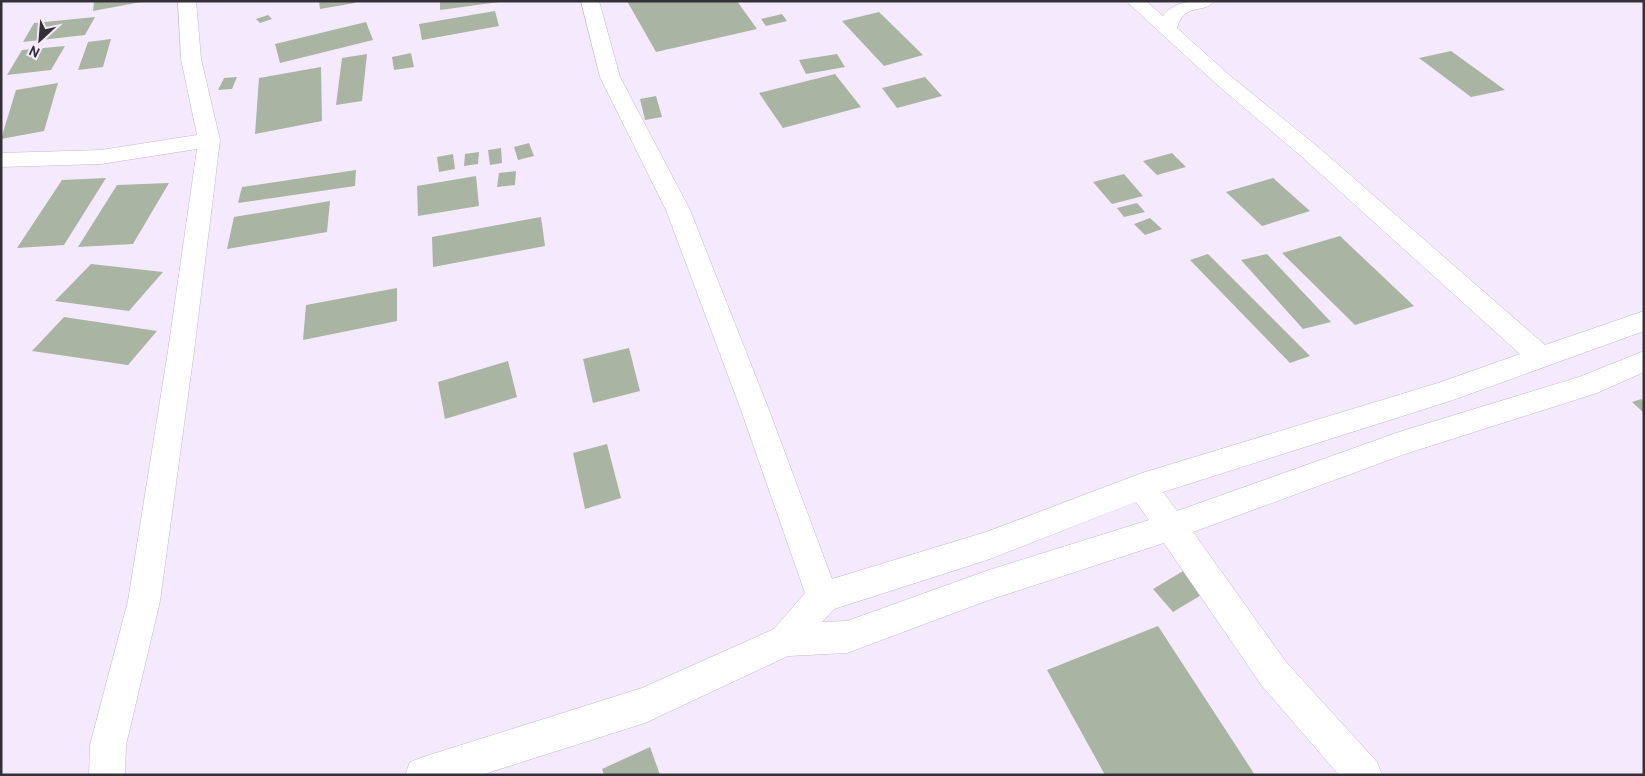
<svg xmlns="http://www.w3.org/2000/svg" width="1645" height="776" font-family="Overpass,sans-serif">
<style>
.building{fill:#a9b4a2}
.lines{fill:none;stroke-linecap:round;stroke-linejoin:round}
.minor-casing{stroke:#c4b9cc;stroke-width:1}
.minor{fill:#fff;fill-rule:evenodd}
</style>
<rect width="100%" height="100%" fill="#f5eafd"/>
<path class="building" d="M94,1H141V2L93,11Z
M319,1H355V3L320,9Z
M440,1H499V2L440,10Z
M627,1H737L757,29L656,52Z
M495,11L499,26L422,40L419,24Z
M879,12L923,55L884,66L842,21Z
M782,14L787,21L766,26L761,19Z
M268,15L272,19L260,23L256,19Z
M95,17L85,35L23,42L34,23Z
M366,22L373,40L280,63L275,44Z
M111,39L103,67L78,70L88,42Z
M65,46L51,70L7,75L22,50Z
M1451,51L1505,90L1471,97L1419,58Z
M411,53L414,67L394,70L392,57Z
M367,54L362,101L336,105L342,58Z
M837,54L845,67L806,74L799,60Z
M321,67L322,121L255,134L259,78Z
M835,74L861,107L783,128L759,93Z
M237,77L232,89L218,90L224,78Z
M925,77L942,96L897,108L882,88Z
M58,83L44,131L1,139L16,90Z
M656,96L662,117L645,120L640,99Z
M529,143L534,156L518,160L514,147Z
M501,148L502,163L490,165L488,150Z
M479,152L478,164L464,166L465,154Z
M1172,153L1186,167L1157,175L1143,161Z
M453,154L455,169L439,172L437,157Z
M356,170L355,186L238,203L242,187Z
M516,171L515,185L497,187L499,173Z
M1124,174L1143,196L1112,204L1093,182Z
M476,176L479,206L418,216L417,186Z
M106,178L64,245L17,248L62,180Z
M1273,178L1310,211L1262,226L1226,192Z
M169,183L133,244L78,247L117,185Z
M330,201L327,232L227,249L234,217Z
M1137,203L1145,212L1124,217L1117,208Z
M541,217L545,246L433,267L432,237Z
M1150,218L1162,229L1145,235L1134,224Z
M1340,236L1414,306L1355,325L1282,253Z
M1208,254L1310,356L1290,363L1190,260Z
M1267,254L1331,322L1303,329L1241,260Z
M91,264L163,272L129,311L55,301Z
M397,288V321L303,340L306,305Z
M64,317L157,331L128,365L32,351Z
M629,348L640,391L593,403L583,359Z
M508,361L517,397L445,419L438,382Z
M1641,399L1644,402V413L1632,402Z
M607,444L621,498L585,509L573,453Z
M1183,571L1203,594L1173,612L1153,589Z
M1158,626L1255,775H1105L1047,670Z
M650,747L660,775H604L602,769Z"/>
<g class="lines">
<g class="minor-casing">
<path id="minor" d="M178,1H196L201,59L220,140L194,351L160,601L126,745L125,775H89L90,745L128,601L168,351L197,149L101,164L1,167V153L101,150L197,135L181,59Z
M581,1H599L620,77L690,210L769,410L832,579L986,532L1142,473L1438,383L1520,354L1302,157L1214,82L1126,1H1146L1163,16C1175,0 1194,1 1214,1C1204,15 1185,1 1177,28L1228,74L1318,147L1545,345L1644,311V331L1453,400L1163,492L1177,511L1399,432L1579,377L1644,351V372L1597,393L1405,454L1193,532L1286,662L1377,762L1382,775H1339L1262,686L1164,543L989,600L847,653L788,656L645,723L481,775H405L410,762L423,757L642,688L774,629L805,593L741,410L666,210L600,77ZM1136,502L1149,520L989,570L847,621L822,622L834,609L987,560Z"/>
</g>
<use href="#minor" class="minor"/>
</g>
<rect width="1645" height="776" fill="none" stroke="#353038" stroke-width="5"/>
<g transform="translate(40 40) rotate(206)" stroke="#f5eafd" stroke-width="4" paint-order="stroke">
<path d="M0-4L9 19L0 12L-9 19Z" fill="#353038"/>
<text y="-8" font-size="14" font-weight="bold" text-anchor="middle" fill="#353038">N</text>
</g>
</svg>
